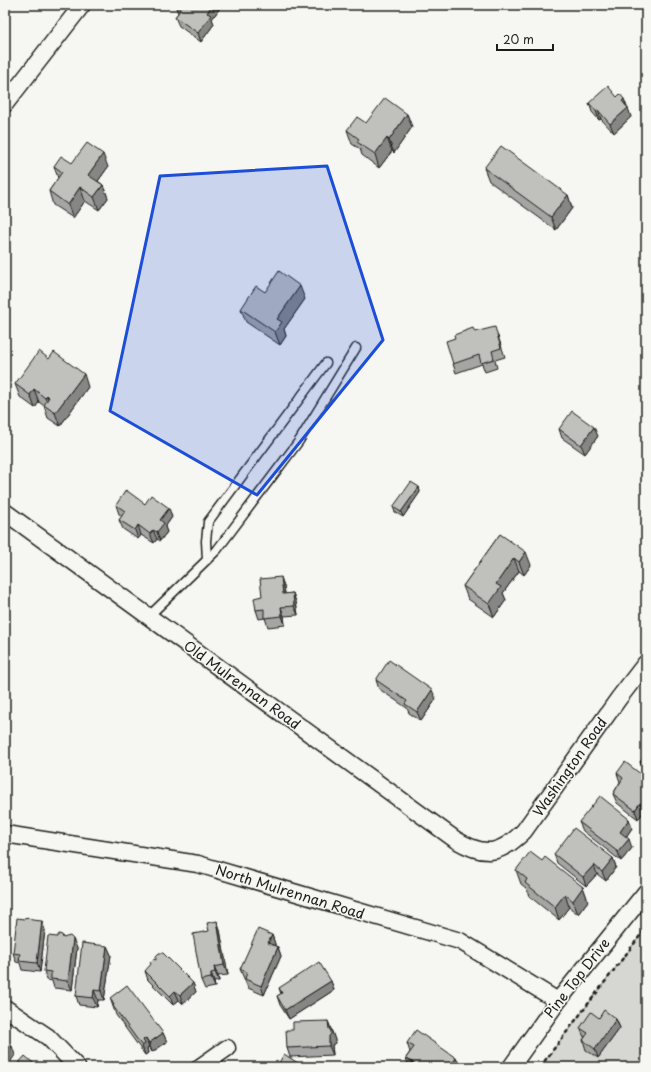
<svg xmlns="http://www.w3.org/2000/svg" width="651" height="1072" font-family="'Playpen Sans',sans-serif">
<style>
.green{fill:#d6d6d2;stroke:#797977}
.lines{fill:none;stroke-linecap:round;stroke-linejoin:round}
.service-casing{stroke:#1c1c1c;stroke-width:11}
.minor-casing{stroke:#1c1c1c;stroke-width:19}
.path{stroke:#1c1c1c;stroke-width:2.5;stroke-dasharray:4 3;stroke-linecap:butt}
.service{stroke:#f6f6f2;stroke-width:8}
.minor{stroke:#f6f6f2;stroke-width:16}
.wall{fill:#a5a5a3;stroke:#1c1c1c}
.shaded-wall{fill:#868684;stroke:#1c1c1c}
.building{fill:#c0c0bd;stroke:#1c1c1c}
.marked{fill:#1d4ed8;fill-opacity:0.2;stroke:#1d4ed8;stroke-width:3;stroke-linejoin:round}
.labels{text-anchor:middle;stroke-width:3;stroke-linejoin:round;paint-order:stroke}
.street-label{font-size:14px;fill:#1c1c1c;stroke:#f6f6f2}
</style>
<rect width="100%" height="100%" fill="#f6f6f2"/>
<filter id="ink" filterUnits="userSpaceOnUse"><feTurbulence type="fractalNoise" baseFrequency=".025" numOctaves="2"/><feDisplacementMap in="SourceGraphic" scale="8" xChannelSelector="R" yChannelSelector="G"/><feConvolveMatrix kernelMatrix="1 2 1 2 8 2 1 2 1" color-interpolation-filters="sRGB"/></filter>
<g filter="url(#ink)">
<path class="green" d="M646,928V1067H540Z"/>
<g class="lines">
<g class="service-casing">
<path id="service" d="M207,560L206,541L208,522L326,363
M148,617L217,550L299,441L356,348"/>
</g>
<g class="minor-casing">
<path id="minor" d="M5,104L82,5
M5,512L456,840C485,857 500,855 524,831L619,698L646,663
M5,834L198,864L460,941L558,1001
M5,1008L48,1037L77,1067
M200,1067L227,1048
M511,1067L558,1001L646,892"/>
</g>
<path class="path" d="M540,1067L646,928"/>
<use href="#service" class="service"/>
<use href="#minor" class="minor"/>
</g>
<path class="wall" d="M175,5H222L212,19L214,24L201,42L179,26L175,17L178,13Z
M617,97L624,99L631,117L614,133L601,119L599,120L592,112L589,103Z
M407,114L412,127L394,153L392,151L379,168L362,155L360,149L352,144L347,130L366,123Z
M54,166L108,167L98,181L103,185L108,198L99,210L85,201L73,218L53,205L49,191L58,178Z
M484,168L568,195L572,208L556,230L489,181Z
M265,292L305,299L284,329L286,336L280,345L246,322L241,309Z
M475,332L498,336L505,357L495,360L497,368L485,372L482,364L456,373L453,364Z
M15,384L88,387L60,426L48,418L44,406L39,402L35,408L20,397Z
M559,429L598,436L585,454L562,438Z
M419,487L420,492L403,517L395,512L393,507Z
M145,504L172,517L165,527L167,532L160,541L157,539L154,543L141,535L138,539L123,529L119,520L122,516L119,514L116,505Z
M500,534L531,565L524,575L519,571L503,593L506,600L494,617L468,599L463,586Z
M284,586L285,594L293,593L296,602L298,615L284,616L285,625L268,627L265,618L259,619L256,610L262,596Z
M376,680L436,699L421,721L409,713L407,708L379,689Z
M646,755V773L644,771L640,762Z
M617,773L646,778V814L644,812L638,819L617,803L613,794L620,782Z
M579,822L632,828L626,837L632,848L621,861L583,831Z
M554,854L613,858L616,867L606,881L597,874L586,886L557,863Z
M542,861L583,887L588,901L578,914L569,907L559,920L529,896L526,888L521,884L516,870Z
M45,930L40,972L22,970L20,963L16,962L13,953Z
M220,930L228,975L218,976L219,981L214,982L215,987L205,989L201,980Z
M272,935L275,944V946L278,947L281,956L264,995L248,988L240,969Z
M63,938L77,948L72,990L54,988L52,981L47,980L44,971Z
M107,946L111,955L104,1000H98L97,1007L79,1005L76,996Z
M145,971L193,983L196,992L183,1004L179,1000L173,1005L148,980Z
M331,981L334,990L289,1019L280,1005L277,996L281,994L279,988Z
M110,998L163,1033L167,1042L152,1052L149,1047L147,1048L148,1053L145,1055L116,1015Z
M599,1018L616,1019L620,1028L598,1058L586,1050L583,1040L585,1037H584L580,1028Z
M328,1021L335,1040V1043L332,1045L333,1055L290,1057L287,1048L293,1030Z
M407,1043L456,1058L460,1067H409L406,1058L410,1052Z
M279,1063L304,1067H280Z"/>
<path class="shaded-wall" d="M212,5H222L212,19L214,24L201,42L198,33L207,13Z
M624,99L627,108L622,101Z
M628,108L631,117L614,133L610,124Z
M598,110L601,119L599,120L596,111Z
M407,114L412,127L394,153L389,140Z
M387,138L392,151L379,168L375,154Z
M103,154L108,167L93,188L88,175Z
M103,185L108,198L99,210L94,197Z
M80,187L85,201L73,218L68,205Z
M568,195L572,208L556,230L551,217Z
M300,286L305,299L284,329L286,336L280,345L275,332L277,319Z
M84,374L88,387L60,426L55,413Z
M34,389L39,402L35,408L30,395Z
M47,395L52,409H50L45,398Z
M594,427L598,436L585,454L581,445Z
M419,487L420,492L403,517L401,512Z
M169,508L172,517L165,527L167,532L160,541L157,532L160,520Z
M138,525L141,535L138,539L135,530Z
M153,530L157,539L154,543L150,534Z
M526,552L531,565L524,575L519,562Z
M514,558L519,571L503,593L506,600L494,617L489,604L496,584Z
M281,577L284,586L286,603L283,594Z
M293,593L296,602L298,615L294,606Z
M281,607L284,616L285,625L282,616Z
M432,690L436,699L421,721L417,712Z
M646,801V813L643,805Z
M640,803L644,812L638,819L635,810Z
M629,819L632,828L623,841L620,832Z
M629,839L632,848L621,861L618,852Z
M613,858L616,867L606,881L602,872Z
M594,865L597,874L586,886L583,877Z
M583,887L588,901L578,914L573,901Z
M565,894L569,907L559,920L555,907Z
M42,921L45,930L40,972L37,963Z
M217,921L220,930L228,975L224,965Z
M272,935L275,944L272,952L268,943Z
M73,939L77,948L72,990L68,981Z
M107,946L111,955L104,1000L101,991Z
M278,947L281,956L264,995L261,986Z
M214,967L218,976L219,981L215,972Z
M211,973L214,982L215,987L211,978Z
M331,981L334,990L289,1019L285,1010Z
M193,983L196,992L183,1004L180,995Z
M94,990L98,1000L97,1007L93,998Z
M175,991L179,1000L173,1005L170,996Z
M616,1019L620,1028L598,1058L595,1049Z
M328,1021L335,1040V1043L332,1045L333,1055L329,1046Z
M163,1033L167,1042L152,1052L149,1043Z
M146,1038L149,1047L147,1048L148,1053L145,1055L142,1046L143,1040Z
M12,1046L15,1055L7,1067H5V1056Z
M456,1058L460,1067H450Z"/>
<path class="building" d="M175,5H212L207,13L211,15L198,33L175,17L181,9Z
M608,86L617,97L620,94L624,99L622,101L628,108L610,124L598,110L596,111L589,103Z
M385,98L407,114L389,140L387,138L375,154L357,142L359,139L347,130L357,117L366,123Z
M87,143L103,154L88,175L103,185L94,197L80,187L68,205L49,191L62,172L54,166L61,156L72,163Z
M501,146L568,195L551,217L484,168Z
M279,271L300,286L277,319L282,322L275,332L241,309L256,286L265,292Z
M495,327L501,348L492,351L494,359L481,363L479,355L453,364L446,341L455,338L454,335L473,328L475,332Z
M39,351L49,359L54,352L84,374L55,413L44,405L49,397L47,395L45,398L34,389L30,395L15,384Z
M572,411L594,427L581,445L559,429Z
M411,482L419,487L401,512L393,507Z
M126,490L145,504L151,495L169,508L160,520L164,523L157,532L153,530L150,534L138,525L135,530L119,520L125,511L116,505Z
M500,534L526,552L519,562L514,558L496,584L501,587L489,604L463,586Z
M281,577L283,594L293,593L294,606L281,607L282,616L264,618V609L256,610L254,598L262,596L260,579Z
M389,660L432,690L417,712L405,704L407,701L376,680Z
M646,755V767L640,762Z
M625,762L646,778V801L643,805L640,803L635,810L613,794L623,778L617,773Z
M600,796L629,819L620,832L629,839L618,852L579,822Z
M574,828L613,858L602,872L594,865L583,877L554,854Z
M530,852L542,861L545,857L583,887L573,901L565,894L555,907L525,883L527,879L516,870Z
M27,917L32,920L42,921L37,963L19,961L20,954L13,953L17,918L25,919Z
M217,921L224,965L214,967L215,972L211,973V978L201,980L193,934L209,931L207,923Z
M258,929L272,935L268,943L278,947L261,986L245,979L247,972L240,969Z
M59,934L62,935L63,938L70,936L73,939L68,981L51,979V972L44,971L48,936L57,937Z
M82,943L107,946L101,991L94,990L93,998L76,996Z
M159,953H163L193,983L180,995L175,991L170,996L145,971L151,964L150,962L153,959L156,960V956Z
M319,962L331,981L285,1010L277,996L282,993L279,988Z
M127,985L163,1033L149,1043L146,1038L143,1040L145,1044L142,1046L113,1006L114,1005L110,998Z
M604,1010L616,1019L595,1049L583,1040L588,1033L580,1028L591,1012L599,1018Z
M328,1021L329,1029L331,1031V1034L329,1036V1046L287,1048L286,1030H293V1022Z
M416,1030L456,1058L450,1067H419L406,1058L414,1047L407,1043Z
M5,1042L12,1046L5,1056Z
M284,1054L304,1067H282L283,1066L279,1063Z
M25,1056L38,1067H15Z"/>
</g>
<path class="marked" d="M327,166L383,340L257,495L110,411L160,176Z"/>
<g class="labels">
<g class="street-label">
<text transform="translate(242 685) rotate(36)" y="5">Old Mulrennan Road</text>
<text transform="translate(570 767) rotate(-55)" y="5">Washington Road</text>
<text transform="translate(290 892) rotate(17)" y="5">North Mulrennan Road</text>
<text transform="translate(577 978) rotate(-52)" y="5">Pine Top Drive</text>
</g>
</g>
<rect width="651" height="1072" fill="none" stroke="#f6f6f2" stroke-width="20"/>
<rect x="10" y="10" width="631" height="1052" fill="none" stroke="#1c1c1c" stroke-width="1.5" filter="url(#ink)"/>
<path d="M497 44v6h56v-6" fill="none" stroke="#1c1c1c" stroke-width="2"/>
<text x="503" y="44" font-size="12" fill="#1c1c1c" stroke="#f6f6f2" stroke-width="3" paint-order="stroke">20 m</text>
</svg>
